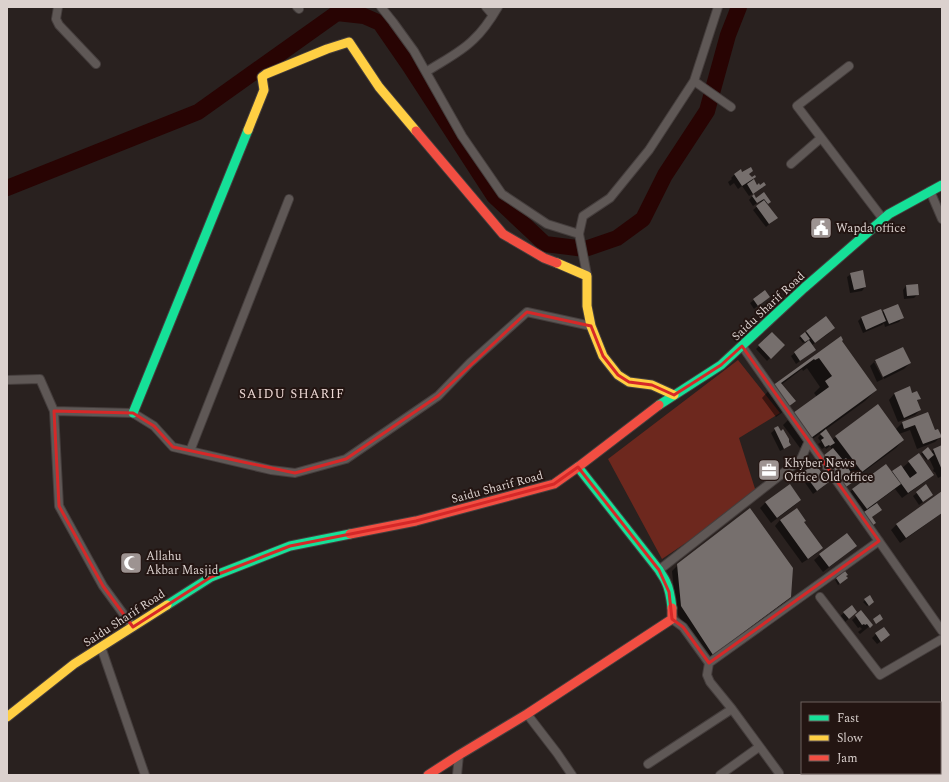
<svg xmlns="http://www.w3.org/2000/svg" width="949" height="782" font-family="Spectral,serif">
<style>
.green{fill:#6d281e}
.shadow{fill:#0007}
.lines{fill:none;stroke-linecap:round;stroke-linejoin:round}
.river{stroke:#280403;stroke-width:16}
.building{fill:#766f6d}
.street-casing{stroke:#453e3d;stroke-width:10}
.fast-casing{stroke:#453e3d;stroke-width:11}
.slow-casing{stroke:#453e3d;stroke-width:11}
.jam-casing{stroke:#453e3d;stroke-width:11}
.street{stroke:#5f5856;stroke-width:8}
.fast{stroke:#16e098;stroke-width:9}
.slow{stroke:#ffcf43;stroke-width:9}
.jam{stroke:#f24e42;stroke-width:9}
.marked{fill:none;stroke:#d62828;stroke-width:3;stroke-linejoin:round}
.labels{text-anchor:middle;stroke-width:4;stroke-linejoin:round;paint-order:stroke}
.poi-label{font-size:12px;fill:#dbd1ce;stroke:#231512;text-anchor:start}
.street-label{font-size:12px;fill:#dbd1ce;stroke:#231512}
.neighbourhood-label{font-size:13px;letter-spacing:1px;fill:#eed9d5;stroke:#231512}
</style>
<rect width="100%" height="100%" fill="#29211f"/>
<path class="green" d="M738,360L780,413L739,438L757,495L662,559L608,459Z"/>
<path class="shadow" d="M740,171L742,174H749L757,186L765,185L761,189L749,196L742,186L738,189L734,183L730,186L728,182L732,179L731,178L734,175Z
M763,194L770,202L766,205L776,218L766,227L753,210L761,203L760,201L753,206L749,200L753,195L756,199Z
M851,274L865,287L862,291L850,293L847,277Z
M906,286L918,294L914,298L904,299L903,290Z
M769,297L754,309L750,303L754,300Z
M884,311L902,318L899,322L885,327L884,323L882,325L863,333L858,321L861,318L882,313Z
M826,317L833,328L828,334L812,345L811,353L796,364L791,356L806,344L804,342L803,343L799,338Z
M772,334L783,345L767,361L756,349Z
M841,341L876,390L865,401L825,430L832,440L836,437L895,430L902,423L927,413L935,431L940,437L935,442L917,449L910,430L899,434L903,440L896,448L854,479L855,480L849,485L840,492L818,462L832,450L830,446L826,449L825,447L822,449L818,444L821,442L818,438L822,433V432L800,448L783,425L794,414L817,397L814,393L820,387L807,368L803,371L802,369L781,385L794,401L783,412L776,417L762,398L773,386Z
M875,361L910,363L904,369L884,379L877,362H874L883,379L877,382L870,366Z
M909,388L912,394L919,399L917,401L920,410L915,415L898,422L889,400L894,394Z
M778,427L790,445L786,448L780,451L771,433Z
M942,446V476L938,478L935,472H934L933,470L934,469L929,458L926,460L921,454L923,452L931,453L933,450Z
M909,462L932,475L927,480L902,498L895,489L876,503L881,509L871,518L875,522L871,526L861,517L866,512L865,511L861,514L847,495L852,490L886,465L891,473L893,471L902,468Z
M804,473L824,486L813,494L801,477Z
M790,485L800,500L795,505L771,523L760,508L765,503Z
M926,486L932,495L919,505L913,496Z
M942,492V513L900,543L891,530L897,524Z
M780,520L803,522L821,548L816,554L802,563L775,526Z
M850,551L823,572L814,560L820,555Z
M678,565L790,597L784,603L707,659L676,612L672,571Z
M845,572V580L838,585L835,580Z
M870,597L872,603L867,606L863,602Z
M861,612L871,625L860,634L858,632L862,629L860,627L858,628L852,620Z
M844,613L853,615L845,622L840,616Z
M876,634L886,638L877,644L872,638Z
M883,773H891L888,775H884L883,774Z"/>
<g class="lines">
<path class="river" d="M7,188L198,112L337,13L364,16L380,23L409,65L494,196L545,244L585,249L617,238L643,219L665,175L707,111L728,35L739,7"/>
</g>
<path class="building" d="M751,167L753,171L749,174L752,177L755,175L756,177L742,186L734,174L741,169L742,172Z
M754,179L757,185L759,183L760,185L764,182L766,185L753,194L747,184Z
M764,192L771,202L768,204L764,199L757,203L752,196L754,194L756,198Z
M764,200L778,218L769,224L756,206Z
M863,270L866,287L854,290L850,273Z
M918,284L919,295L907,296L906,285Z
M765,290L770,297L758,306L753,299Z
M898,304L904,318L889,324L883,310Z
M881,309L886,321L866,330L861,317Z
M826,316L835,328L815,343L806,331Z
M772,332L785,345L771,359L758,345Z
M805,332L810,339L805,342L800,336Z
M841,336L843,340L842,341L877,390L811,438L793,413L829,387L825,381L832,376L819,358L815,360L814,359L781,383L796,401L788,407L772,386Z
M809,340L816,350L800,361L794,352Z
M903,347L911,363L883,377L875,360Z
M910,386L912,393L917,391L921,399L917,400L921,410L904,418L894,393Z
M878,404L904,440L862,472L835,436Z
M928,412L935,430L938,429L942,437L923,444L915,425L904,429L902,422Z
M778,426L781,431L783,429L789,439V442L791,445L784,449L774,428Z
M826,429L835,443L830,446L829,445L825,447L821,440L824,438L820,434Z
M942,445V470L933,449Z
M928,447L934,455L928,460L922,452Z
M833,448L843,460L846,458L852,465L848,468L856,480L846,487L823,456Z
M919,453L934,475L908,493L892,471L901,465L910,478L917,473L908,461Z
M815,464L829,482L817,491L803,472Z
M886,464L901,484L867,509L852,489Z
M790,484L801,500L777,518L765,502Z
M926,484L933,495L923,502L916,492Z
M942,491V513L906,538L896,524Z
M877,503L882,510L872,517L876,523L873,525L864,512Z
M750,508L793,568L791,597L713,655L681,606L677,564Z
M797,508L806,521L804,522L823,548L808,559L780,520Z
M847,533L857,546L829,567L819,554Z
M845,571L848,575L846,576L848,578L840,584L836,578Z
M870,595L874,602L869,606L864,599Z
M852,605L857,612L849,619L843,612Z
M861,610L873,625L870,628L867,624L865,625L864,624L862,625L855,615Z
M880,614L883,619L876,624L873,619Z
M884,627L890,635L881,642L875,633Z"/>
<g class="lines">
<g class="street-casing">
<path id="street" d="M58,7L56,19L59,25L96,64
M297,7L299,9
M381,7L393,22L414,51L462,136L502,194L547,224L579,234L583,216L610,198L649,150L694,81L718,7
M486,7L493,15
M849,66L797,106L883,219
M426,72C441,62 460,53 473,40C483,31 491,19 498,7
M694,81L731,107
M791,164L821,138
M930,191L942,219
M579,234L587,275
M742,346L942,631
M7,380L40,379L54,411L59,506L103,586L133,627
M54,411L133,413L154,426L173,447L271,470L295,473L346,459L438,396L470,363L527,312L591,326
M190,451L289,199
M659,570L801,459L809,441
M820,597L880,675L942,639
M672,619L683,627L709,663
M101,647L145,775
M527,714L557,753L572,775
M940,732L942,731
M648,764L732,709
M779,773L732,709L710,682L707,675L709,663L879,541
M457,775L459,755
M720,775L759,747"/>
</g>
<g class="fast-casing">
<path id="fast" d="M659,405L721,365L804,288L889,214L942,185
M133,413L248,130
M578,467L659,570C661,574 664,577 666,582C670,590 671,599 672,608
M167,605L211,577L290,546L350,534"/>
</g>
<g class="slow-casing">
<path id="slow" d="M248,130L264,90L262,77L266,74L327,49L349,42L379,87L416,131
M557,263L587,276V306L591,326L603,356L618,375L629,382L652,385L674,395
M7,717L74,664L167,605"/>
</g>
<g class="jam-casing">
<path id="jam" d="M416,131L503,234L544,258L557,263
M350,534L416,521L554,484L578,467L659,405
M428,775L459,755L527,714L672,619V608"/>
</g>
<use href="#street" class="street"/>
<use href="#fast" class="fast"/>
<use href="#slow" class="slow"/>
<use href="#jam" class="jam"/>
</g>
<path class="marked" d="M527,312L591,326L603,356L618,375L629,382L652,385L674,395L721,365L742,346L879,541L709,663L683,627L672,619L669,592L659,570L578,467L554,484L416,521L290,546L211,577L133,627L103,586L59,506L54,411L133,413L154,426L173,447L295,473L346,459L438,396Z"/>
<defs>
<g id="civic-square" transform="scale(1.15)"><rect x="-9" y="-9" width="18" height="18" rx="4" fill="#9d9391" stroke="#231512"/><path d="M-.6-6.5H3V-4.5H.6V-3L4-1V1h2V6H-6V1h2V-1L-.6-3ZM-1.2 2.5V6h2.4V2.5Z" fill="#fff"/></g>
<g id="office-square" transform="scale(1.15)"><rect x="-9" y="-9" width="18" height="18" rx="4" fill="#9d9391" stroke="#231512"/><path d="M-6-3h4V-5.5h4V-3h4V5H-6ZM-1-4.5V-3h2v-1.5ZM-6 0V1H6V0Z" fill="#fff"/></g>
<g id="mosque-square" transform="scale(1.15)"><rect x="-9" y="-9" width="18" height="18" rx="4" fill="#9d9391" stroke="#231512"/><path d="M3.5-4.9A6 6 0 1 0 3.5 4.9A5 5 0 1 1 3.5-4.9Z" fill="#fff"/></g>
</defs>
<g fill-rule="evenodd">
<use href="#civic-square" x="821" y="228"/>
<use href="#office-square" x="769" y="470"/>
<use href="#mosque-square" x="131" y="563"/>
</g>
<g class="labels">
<g class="poi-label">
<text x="836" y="232">Wapda office</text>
<text x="784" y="467">Khyber News<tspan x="784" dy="14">Office Old office</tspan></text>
<text x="146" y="560">Allahu<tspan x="146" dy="14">Akbar Masjid</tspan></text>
</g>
<g class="street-label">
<text transform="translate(768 306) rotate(-43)" y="4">Saidu Sharif Road</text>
<text transform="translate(497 487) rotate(-15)" y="4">Saidu Sharif Road</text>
<text transform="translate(124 618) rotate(-33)" y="4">Saidu Sharif Road</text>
</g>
<g class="neighbourhood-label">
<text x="292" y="398">SAIDU SHARIF</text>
</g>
</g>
<rect width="949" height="782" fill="none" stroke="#dbd1ce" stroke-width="16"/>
<rect x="801" y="702" width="140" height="72" fill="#231512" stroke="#6d605d"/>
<rect x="809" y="715" width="20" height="6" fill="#16e098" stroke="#6d605d"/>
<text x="837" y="722" font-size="12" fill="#dbd1ce">Fast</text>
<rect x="809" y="735" width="20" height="6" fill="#ffcf43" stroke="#6d605d"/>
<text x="837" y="742" font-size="12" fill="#dbd1ce">Slow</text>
<rect x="809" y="755" width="20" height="6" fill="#f24e42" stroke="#6d605d"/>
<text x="837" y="762" font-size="12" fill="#dbd1ce">Jam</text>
</svg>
